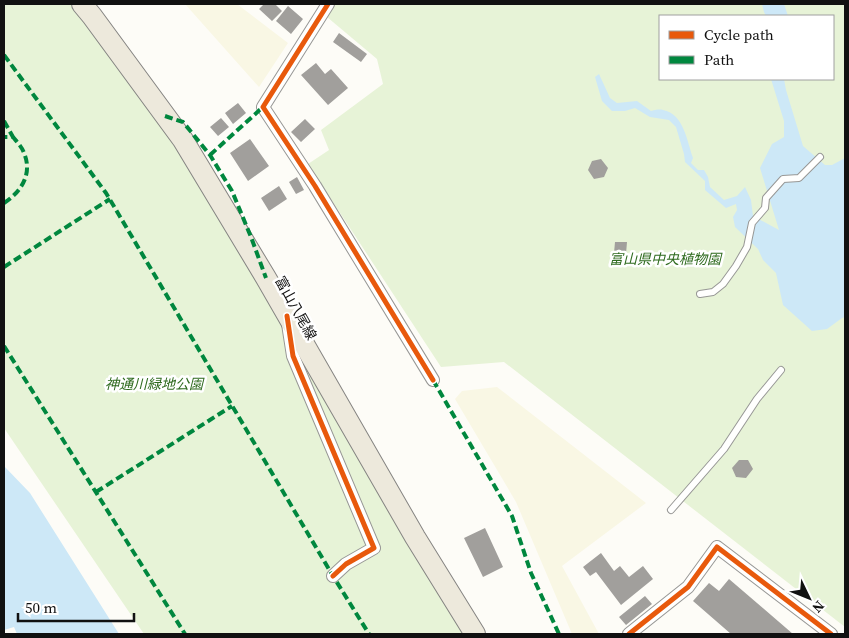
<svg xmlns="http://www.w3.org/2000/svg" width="849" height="638" font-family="'Source Serif 4','Noto Sans JP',serif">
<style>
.farmland{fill:#f9f7e4}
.green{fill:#e7f3d7;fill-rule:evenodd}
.water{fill:#cde8f7}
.building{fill:#a19f9c}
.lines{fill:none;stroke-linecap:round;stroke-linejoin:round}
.lane-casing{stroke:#979795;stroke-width:8}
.street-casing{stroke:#979795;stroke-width:14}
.primary-casing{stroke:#858482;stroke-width:22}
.lane{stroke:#fffffe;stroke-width:6}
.street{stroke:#fffffe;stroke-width:12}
.primary{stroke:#ede9dc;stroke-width:20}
.quiet{stroke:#00873e;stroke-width:4;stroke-dasharray:8 4;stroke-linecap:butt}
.cycleway-casing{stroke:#fff;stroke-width:8}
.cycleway{stroke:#e8590c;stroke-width:5}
.labels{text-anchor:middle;stroke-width:5;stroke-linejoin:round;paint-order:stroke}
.park-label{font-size:14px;font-style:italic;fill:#2f6b1f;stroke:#fff}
.street-label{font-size:14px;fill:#111;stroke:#fff}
</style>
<rect width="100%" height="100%" fill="#fdfcf7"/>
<path class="farmland" d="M185,4H237L288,43L259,87Z
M497,387L646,503L562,566L599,634H572L516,502L455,399L462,391Z"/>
<path class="green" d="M4,4H82L183,140L475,634H144L4,428Z
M335,4H845V627L504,362L441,367L308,164L329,150L321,130L383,84L377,59L327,17ZM660,16H833V79H660Z"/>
<path class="water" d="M762,4H784L788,16H766L764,12Z
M599,74L610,98L617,103L637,101L651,111C654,110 660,109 663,110C684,114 687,141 693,158L691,163L698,170H704L708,177L710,187L724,200L737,196L745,187L751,200L753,216L779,230L760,168L772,144L784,137V121L771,79H784L786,90L803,146L825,165H832L845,158V317L842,318L827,329L812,331L783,305L776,273L763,260L758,249L735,227L733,217L737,210L736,204L726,208L705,190V181L685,162L684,154L676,127L669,120L650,117L635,108L625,111H612L602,101L595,77Z
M4,466L30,493L119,634H17L14,627L4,630Z"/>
<path class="building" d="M264,4H275L282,11L272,21L259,9Z
M288,6L303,19L291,34L276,21Z
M339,33L367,54L361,62L333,42Z
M316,63L325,74L331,69L348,88L328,105L301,75Z
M238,103L246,113L233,124L225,113Z
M221,118L229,127L218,136L210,127Z
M305,119L315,129L301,142L291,132Z
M250,139L269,166L248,181L230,153Z
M601,159L608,168L604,177L594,179L588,170L592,161Z
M297,177L304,190L296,194L289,182Z
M279,186L287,199L269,211L261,198Z
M615,242H627L626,254L614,253Z
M739,460H748L753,469L746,478L736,477L732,468Z
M485,528L503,567L483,577L464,538Z
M601,553L614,571L620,566L629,577L643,566L653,579L621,605L596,572L590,576L583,567Z
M729,579L793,634H731L693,601L709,583L719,591Z
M645,596L652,604L626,625L619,617Z"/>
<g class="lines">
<g class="lane-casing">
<path id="lane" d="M700,294L713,292L723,284L736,266L747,247L752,223L765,208L766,198L783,179L799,178L820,157
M671,510L724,449L757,399L781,370"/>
</g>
<g class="street-casing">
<path id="street" d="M328,4L263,107L315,186L433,380
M288,324L293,356L374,548L346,564L333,576
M629,634L688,587L717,547L831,634"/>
</g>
<g class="primary-casing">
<path id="primary" d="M82,4L92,16L183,140L266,278L415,537L475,634"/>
</g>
<use href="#lane" class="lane"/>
<use href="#street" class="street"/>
<use href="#primary" class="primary"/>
<path class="quiet" d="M4,55L106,193L333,576L369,634
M165,116L183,122L210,155L232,191L251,237L266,278
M4,121L13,137H4
M210,155L263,107
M4,203C21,192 33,174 24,153C22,147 17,142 13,137
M4,267L110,199
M4,346L185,634
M433,380L512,516L531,573L559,634
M96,492L232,406"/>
<g class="cycleway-casing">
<path id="cycleway" d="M328,4L263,107L315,186L433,380
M287,316L293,356L374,548L346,564L333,576
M629,634L688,587L717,547L831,634"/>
</g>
<use href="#cycleway" class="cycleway"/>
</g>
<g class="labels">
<g class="park-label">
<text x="665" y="264">富山県中央植物園</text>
<text x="154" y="389">神通川緑地公園</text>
</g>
<g class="street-label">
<text transform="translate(296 308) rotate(61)" y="5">富山八尾線</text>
</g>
</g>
<rect width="849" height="638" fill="none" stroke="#111111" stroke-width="10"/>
<rect x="659" y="15" width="175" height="65" fill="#ffffff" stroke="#a0a0a0"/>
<rect x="669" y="31" width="25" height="8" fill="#e8590c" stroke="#a0a0a0"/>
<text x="704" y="40" font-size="15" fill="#111111">Cycle path</text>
<rect x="669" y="56" width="25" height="8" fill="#00873e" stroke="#a0a0a0"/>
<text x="704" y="65" font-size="15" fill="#111111">Path</text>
<g transform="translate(809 598) rotate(133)" stroke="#ffffff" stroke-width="4" paint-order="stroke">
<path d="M0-4L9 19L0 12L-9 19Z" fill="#111111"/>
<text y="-8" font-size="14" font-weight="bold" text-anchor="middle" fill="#111111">N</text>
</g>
<path d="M18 613v8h116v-8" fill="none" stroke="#111111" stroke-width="2.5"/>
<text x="25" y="613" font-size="15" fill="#111111" stroke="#ffffff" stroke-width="4" paint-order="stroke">50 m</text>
</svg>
